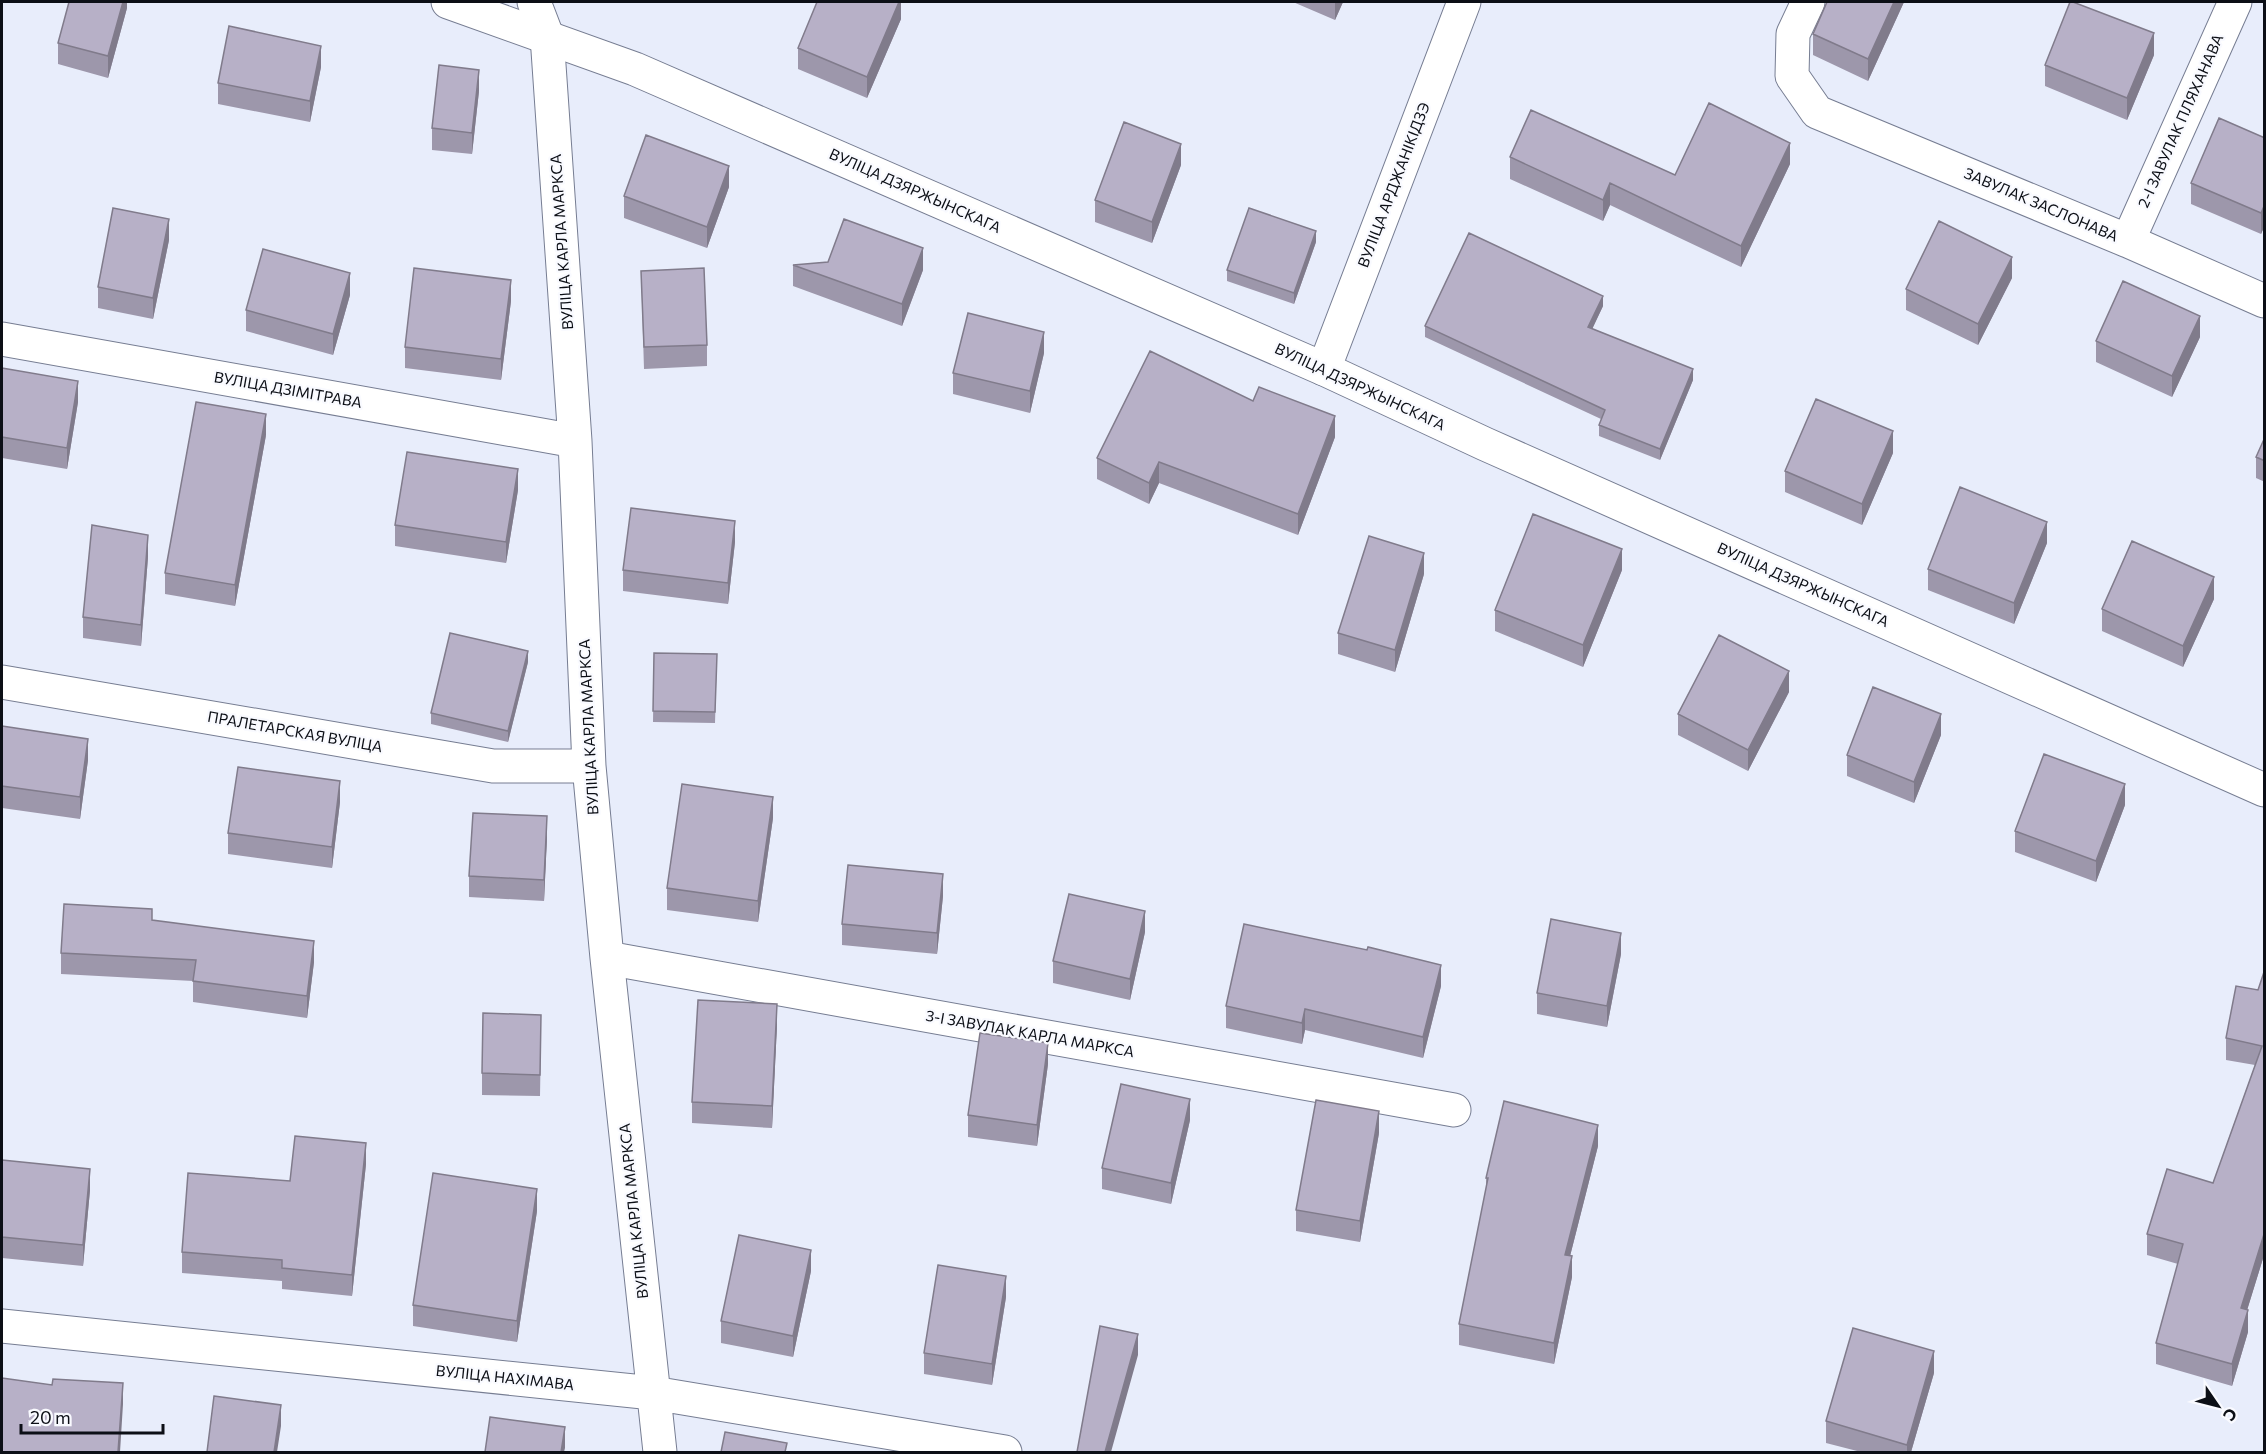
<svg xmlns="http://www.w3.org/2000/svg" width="2266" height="1454" font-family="Commissioner,sans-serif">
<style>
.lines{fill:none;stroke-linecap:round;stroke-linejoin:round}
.minor-casing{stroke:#767d92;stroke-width:35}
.tertiary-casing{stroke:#767d92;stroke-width:35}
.minor{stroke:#fff;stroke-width:33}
.tertiary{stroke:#fff;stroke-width:33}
.wall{fill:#9d97ab}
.shaded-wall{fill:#807b8b}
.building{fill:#b7b0c7;stroke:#807b8b;stroke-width:1.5}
.labels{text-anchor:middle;stroke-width:4.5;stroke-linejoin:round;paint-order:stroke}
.street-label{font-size:15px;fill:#0c0f16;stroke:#f9faff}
</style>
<rect width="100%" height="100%" fill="#e8edfb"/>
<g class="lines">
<g class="minor-casing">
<path id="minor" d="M534,2L547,36L575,441L589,766L607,958L660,1452
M1808,2L1793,34L1792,76L1817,112L2128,241L2264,301
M2128,241L2235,2
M2,339L575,441
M1324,369L1464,2
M2,682L493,766H589
M607,958L1454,1110
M2,1326L653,1393L1005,1452"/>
</g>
<g class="tertiary-casing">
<path id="tertiary" d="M448,2L635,69L1324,369L1485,444L2264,790"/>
</g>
<use href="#minor" class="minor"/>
<use href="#tertiary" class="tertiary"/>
</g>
<path class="wall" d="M127,2V8L108,78L58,64V43Z
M901,2V19L867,98L798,69V48Z
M1293,2H1343L1335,20Z
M1904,2L1868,81L1813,55V34Z
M2154,55L2127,120L2045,86V65Z
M321,67L310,122L218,104V83Z
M479,91L472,154L432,150V128Z
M2265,138V225L2261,234L2191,204V183Z
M1510,157L1675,175L1790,164L1741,267L1610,205L1603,221L1510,179Z
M1181,165L1152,243L1095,222V200Z
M729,187L707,248L624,218V196Z
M169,240L153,319L98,308V287Z
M1316,242L1294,304L1227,281V270Z
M793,265L923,270L902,326L793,286Z
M641,271L707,345V366L644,369Z
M2012,278L1978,345L1906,310V289Z
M350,295L333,355L246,331V310Z
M511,301L501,380L405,368V347Z
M1603,306L1592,329L1693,380L1660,460L1599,436V425L1601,419L1425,337V326Z
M2200,337L2172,397L2096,362V341Z
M1044,353L1030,413L953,394V373Z
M2,368L78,402L67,469L2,458Z
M1253,401L1335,437L1298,535L1159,483L1149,504L1097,479V458Z
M266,435L235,606L165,594V573Z
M2265,437V482L2256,478V457Z
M1893,453L1862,525L1785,492V471Z
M518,490L506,563L395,546V525Z
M735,542L728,604L623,591V570Z
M2047,543L2014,624L1928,590V569Z
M148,557L141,646L83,638V617Z
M1622,570L1583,667L1495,631V610Z
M1424,574L1395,672L1338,654V633Z
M2214,599L2183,667L2102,631V609Z
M654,653L717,654L715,723L653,722Z
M528,662L508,742L431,724V713Z
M1789,692L1748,771L1678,735V714Z
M2,726L88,760L80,819L2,808Z
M1941,735L1914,803L1847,776V755Z
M340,802L332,868L228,854V833Z
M2125,805L2096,882L2015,852V831Z
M773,818L758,922L667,910V888Z
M547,837L544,901L469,897V876Z
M943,896L937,954L842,945V924Z
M152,920L314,962L307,1018L193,1002V981L61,974V953Z
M1145,932L1130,1000L1053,983V961Z
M1621,954L1607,1027L1537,1014V993Z
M2265,969V1252L2247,1310L2248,1332L2232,1386L2156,1364V1343L2178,1264L2147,1255V1234L2213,1183L2255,1065L2226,1060V1038L2258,990Z
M1441,986L1423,1058L1305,1030L1302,1044L1226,1028V1006Z
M777,1025L772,1128L692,1123V1102Z
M541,1036L540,1096L482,1095V1073Z
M1048,1064L1037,1146L968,1137V1115Z
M1190,1120L1171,1204L1102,1189V1168Z
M1379,1133L1360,1242L1296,1231V1210Z
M1598,1146L1570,1256L1572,1277L1554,1364L1459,1345V1324L1486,1190V1178Z
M2,1160L90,1190L83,1266L2,1258Z
M366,1164L352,1296L282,1289V1281L182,1273V1252L290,1181Z
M537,1211L517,1342L413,1326V1305Z
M811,1271L793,1357L721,1343V1321Z
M1006,1297L992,1385L924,1374V1353Z
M1934,1373L1911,1452H1861L1826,1443V1421Z"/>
<path class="shaded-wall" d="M123,2H127V8L108,78V56Z
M899,2H901V19L867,98V77Z
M1335,2H1343L1335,20Z
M1894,2H1904L1868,81V59Z
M2154,33V55L2127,120V98Z
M321,46V67L310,122V101Z
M479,70V91L472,154V133Z
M1790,143V164L1741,267V246Z
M1181,144V165L1152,243V222Z
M729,166V187L707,248V227Z
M1610,183V205L1603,221V200Z
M2265,204V225L2261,234V213Z
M169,219V240L153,319V298Z
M1316,231V242L1294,304V293Z
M923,248V270L902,326V304Z
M2012,257V278L1978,345V324Z
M350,273V295L333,355V334Z
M511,280V301L501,380V359Z
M1603,296V306L1588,338V327Z
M2200,316V337L2172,397V376Z
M1044,332V353L1030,413V391Z
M1693,369V380L1660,460V449Z
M78,381V402L67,469V448Z
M266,414V435L235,606V585Z
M1335,416V437L1298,535V514Z
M1893,431V453L1862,525V504Z
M1159,462V483L1149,504V483Z
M518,469V490L506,563V542Z
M735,521V542L728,604V583Z
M2047,522V543L2014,624V603Z
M148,535V557L141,646V625Z
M1622,549V570L1583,667V645Z
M1424,553V574L1395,672V650Z
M2214,577V599L2183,667V646Z
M528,651V662L508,742V731Z
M1789,671V692L1748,771V750Z
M1941,714V735L1914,803V782Z
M88,739V760L80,819V797Z
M340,781V802L332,868V847Z
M2125,784V805L2096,882V861Z
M773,797V818L758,922V901Z
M547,816V837L544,901V880Z
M943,874V896L937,954V933Z
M1145,911V932L1130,1000V979Z
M1621,933V954L1607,1027V1006Z
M314,941V962L307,1018V996Z
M1441,965V986L1423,1058V1037Z
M777,1004V1025L772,1128V1106Z
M1305,1009V1030L1302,1044V1023Z
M1048,1043V1064L1037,1146V1125Z
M1190,1099V1120L1171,1204V1183Z
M1379,1111V1133L1360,1242V1221Z
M1598,1125V1146L1565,1276V1255Z
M366,1143V1164L352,1296V1275Z
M90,1169V1190L83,1266V1245Z
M537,1189V1211L517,1342V1321Z
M2265,1231V1252L2241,1330V1308Z
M811,1250V1271L793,1357V1336Z
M1572,1256V1277L1554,1364V1343Z
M1006,1276V1297L992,1385V1364Z
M2248,1310V1332L2232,1386V1364Z
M1138,1334V1355L1111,1452H1105Z
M1934,1351V1373L1911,1452H1907V1445Z
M123,1383V1404L120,1452H118Z
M281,1405V1426L277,1452H274Z
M565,1427V1448L564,1452H561Z"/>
<path class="building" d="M69,2H123L108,56L58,43Z
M817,2H899L867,77L798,48Z
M1827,2H1894L1868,59L1813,34Z
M2070,2H2073L2154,33L2127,98L2045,65Z
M229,26L321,46L310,101L218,83Z
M439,65L479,70L472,133L432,128Z
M1709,103L1790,143L1741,246L1610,183L1603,200L1510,157L1531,110L1675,175Z
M2219,118L2265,138V204L2261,213L2191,183Z
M1124,122L1181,144L1152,222L1095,200Z
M646,135L729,166L707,227L624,196Z
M113,208L169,219L153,298L98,287Z
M1249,208L1316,231L1294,293L1227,270Z
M844,219L923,248L902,304L793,265L828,262Z
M1939,221L2012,257L1978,324L1906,289Z
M1469,233L1603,296L1588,327L1693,369L1660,449L1599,425L1605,410L1425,326Z
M263,249L350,273L333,334L246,310Z
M414,268L511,280L501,359L405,347Z
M704,268L707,345L644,347L641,271Z
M2123,281L2200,316L2172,376L2096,341Z
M968,313L1044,332L1030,391L953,373Z
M1150,351L1253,401L1259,387L1335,416L1298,514L1159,462L1149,483L1097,458Z
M2,368L78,381L67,448L2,437Z
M1816,399L1893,431L1862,504L1785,471Z
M196,402L266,414L235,585L165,573Z
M2265,437V461L2256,457Z
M407,452L518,469L506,542L395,525Z
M1960,487L2047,522L2014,603L1928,569Z
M631,508L735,521L728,583L623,570Z
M1533,514L1622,549L1583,645L1495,610Z
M92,525L148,535L141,625L83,617Z
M1369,536L1424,553L1395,650L1338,633Z
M2132,541L2214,577L2183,646L2102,609Z
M450,633L528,651L508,731L431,713Z
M1719,635L1789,671L1748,750L1678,714Z
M654,653L717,654L715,712L653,711Z
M1873,687L1941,714L1914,782L1847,755Z
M2,726L88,739L80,797L2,786Z
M2044,754L2125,784L2096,861L2015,831Z
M238,767L340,781L332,847L228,833Z
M682,784L773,797L758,901L667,888Z
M473,813L547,816L544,880L469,876Z
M848,865L943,874L937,933L842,924Z
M1069,894L1145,911L1130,979L1053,961Z
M64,904L152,909V920L314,941L307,996L193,981L196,960L61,953Z
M1551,919L1621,933L1607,1006L1537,993Z
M1244,924L1367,950L1368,947L1441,965L1423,1037L1305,1009L1302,1023L1226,1006Z
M2265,969V1231L2241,1308L2248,1310L2232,1364L2156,1343L2183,1244L2147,1234L2167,1169L2213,1183L2262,1046L2226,1038L2236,986L2258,990Z
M698,1000L777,1004L772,1106L692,1102Z
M483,1013L541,1015L540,1075L482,1073Z
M980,1033L1048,1043L1037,1125L968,1115Z
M1121,1084L1190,1099L1171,1183L1102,1168Z
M1316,1100L1379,1111L1360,1221L1296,1210Z
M1504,1101L1598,1125L1565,1255L1572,1256L1554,1343L1459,1324L1488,1178H1486Z
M295,1136L366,1143L352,1275L282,1268V1260L182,1252L188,1173L290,1181Z
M2,1160L90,1169L83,1245L2,1237Z
M433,1173L537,1189L517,1321L413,1305Z
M739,1235L811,1250L793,1336L721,1321Z
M938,1265L1006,1276L992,1364L924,1353Z
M1100,1326L1138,1334L1105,1452H1077Z
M1853,1328L1934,1351L1907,1445L1826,1421Z
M2,1378L52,1385L53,1379L123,1383L118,1452H2Z
M214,1396L281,1405L274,1452H207Z
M490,1417L565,1427L561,1452H485Z
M725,1432L787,1443L785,1452H721Z"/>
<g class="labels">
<g class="street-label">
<text transform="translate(2181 121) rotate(-66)" y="5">2-І ЗАВУЛАК ПЛЯХАНАВА</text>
<text transform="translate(1394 185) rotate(-69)" y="5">ВУЛІЦА АРДЖАНІКІДЗЭ</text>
<text transform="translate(915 191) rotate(24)" y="5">ВУЛІЦА ДЗЯРЖЫНСКАГА</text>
<text transform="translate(2041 205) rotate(23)" y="5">ЗАВУЛАК ЗАСЛОНАВА</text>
<text transform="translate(562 242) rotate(-94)" y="5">ВУЛІЦА КАРЛА МАРКСА</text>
<text transform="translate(1360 387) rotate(25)" y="5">ВУЛІЦА ДЗЯРЖЫНСКАГА</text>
<text transform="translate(288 390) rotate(10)" y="5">ВУЛІЦА ДЗІМІТРАВА</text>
<text transform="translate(1803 585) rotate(24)" y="5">ВУЛІЦА ДЗЯРЖЫНСКАГА</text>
<text transform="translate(589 727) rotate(-93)" y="5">ВУЛІЦА КАРЛА МАРКСА</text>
<text transform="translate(295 732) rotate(10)" y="5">ПРАЛЕТАРСКАЯ ВУЛІЦА</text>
<text transform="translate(1030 1034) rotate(10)" y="5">3-І ЗАВУЛАК КАРЛА МАРКСА</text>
<text transform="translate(634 1211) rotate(-96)" y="5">ВУЛІЦА КАРЛА МАРКСА</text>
<text transform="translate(505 1378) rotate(6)" y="5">ВУЛІЦА НАХІМАВА</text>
</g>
</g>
<rect width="2266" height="1454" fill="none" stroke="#0c0f16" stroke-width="6"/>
<g transform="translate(2218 1406) rotate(125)" stroke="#f9faff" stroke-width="4.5" paint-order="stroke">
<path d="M0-4.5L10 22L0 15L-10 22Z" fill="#0c0f16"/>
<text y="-9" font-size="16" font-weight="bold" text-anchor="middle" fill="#0c0f16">С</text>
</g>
<path d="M21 1424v9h142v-9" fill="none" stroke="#0c0f16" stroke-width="3"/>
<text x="30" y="1424" font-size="18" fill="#0c0f16" stroke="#f9faff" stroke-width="4.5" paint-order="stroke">20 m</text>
</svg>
